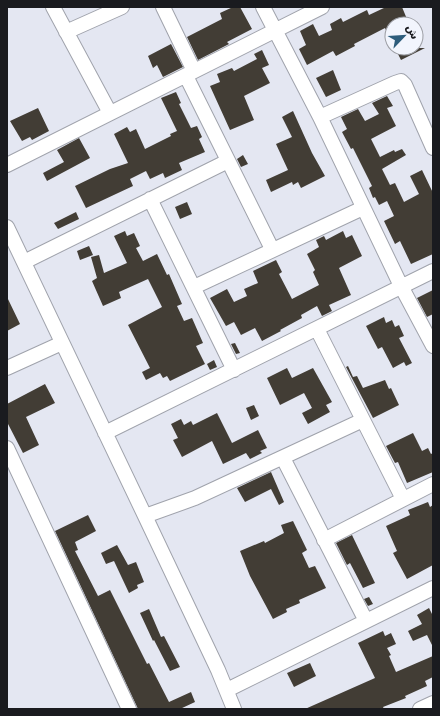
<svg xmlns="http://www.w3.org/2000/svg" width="440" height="716" font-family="'DejaVu Sans',Vazirmatn,sans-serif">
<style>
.building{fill:#423d35}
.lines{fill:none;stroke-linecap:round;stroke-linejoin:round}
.minor-casing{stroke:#a0a3ac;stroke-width:16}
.minor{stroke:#fff;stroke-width:14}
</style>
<rect width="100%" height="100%" fill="#e4e7f2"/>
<path class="building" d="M233,7H240L252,29L227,42L229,44L198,60L187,37L222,19L220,13Z
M386,7H402L409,24H392V43L385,28L354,44L355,46L336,56L333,51L307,65L299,49L306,45L300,31L313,24L319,36L332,30L330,24L341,18L343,22L367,10L369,15Z
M171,44L183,67L163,77L157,65L153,68L148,56Z
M395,48H425L401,60Z
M262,50L269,65L262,68L270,83L244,96L254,120L230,130L210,86L220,82L217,74L232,68L234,71L257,59L254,54Z
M333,70L341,90L326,97L316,78Z
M176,92L181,103L179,104L191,128L197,126L202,137L199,139L205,152L179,163L182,170L165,178L163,173L150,179L146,171L130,179L133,186L86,208L75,186L110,169L128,163L114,134L127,127L130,132L136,129L145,149L171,136L170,134L177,131L161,98Z
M387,96L393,106L387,108L396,126L371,139L380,157L394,150L395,152L402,149L406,155L382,169L390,185L395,183L404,202L419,194L410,176L422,170L433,193V254L411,264L400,241L395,244L384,221L394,216L387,201L379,205L375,197L373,198L369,188L372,186L353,148L351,149L342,132L347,129L341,117L358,109L365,121L379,114L372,103Z
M38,108L49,131L32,140L30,137L22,141L10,121Z
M293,111L312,153L325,176L301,188L298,182L293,185L292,182L271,192L266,180L288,170L276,144L292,137L282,117Z
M79,138L90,158L47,181L43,173L64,162L57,150Z
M243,155L248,164L241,167L237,159Z
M187,202L192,214L180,219L175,207Z
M76,212L79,219L58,229L54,223Z
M125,231L127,236L134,233L140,246L136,248L143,261L157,254L167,275L169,274L182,304L177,306L184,321L192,318L203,343L196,346L205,364L170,381L167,376L163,378L160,373L146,380L142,372L150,368L128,325L162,307L148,279L119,292L121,298L103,306L92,281L97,278L91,257L99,255L104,273L127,263L114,236Z
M343,231L346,238L352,235L362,256L339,268L351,295L329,305L332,311L322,316L317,306L301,315L302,318L280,330L281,331L262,341L255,328L241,335L234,322L226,326L210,298L227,289L234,302L247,296L244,289L258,283L253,271L276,260L282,272L279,274L292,299L319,285L313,272L315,270L307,254L319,247L316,240L324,236L326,240Z
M89,246L93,255L80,260L77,251Z
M433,290V314L427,317L417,298Z
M7,297L20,324L7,331Z
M384,317L386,323L392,320L395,327L399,325L404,336L399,338L412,363L406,366L404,362L393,368L382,347L378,349L366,326Z
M235,343L240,353L236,354L231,344Z
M214,360L217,367L210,370L207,364Z
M348,366L353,377L357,376L363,388L385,380L389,389L391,388L399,405L373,418L346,367Z
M287,368L292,378L313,368L332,402L326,405L330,412L308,424L302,413L312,408L304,393L280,405L267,378Z
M45,384L55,403L26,417L39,445L23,453L7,422V404Z
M254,405L259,416L251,420L246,408Z
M217,413L232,443L258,430L267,448L260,451L262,453L250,459L246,453L223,464L212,441L182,457L173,440L178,438L171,424L181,419L184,425L191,421L193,425Z
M413,433L422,451L428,448L431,454L433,453V472L407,483L398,462L395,463L386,446Z
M271,472L284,502L279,505L271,489L245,502L237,488Z
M428,502L430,507L433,505V565L407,579L393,553L397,551L386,526L410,515L408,510Z
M88,515L96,531L75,542L78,550L75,551L98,596L110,590L147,664L149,663L169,702L191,692L195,702L180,709H138L55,531Z
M293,521L307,550L302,553L309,568L315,566L326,588L299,600L300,603L286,609L287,612L273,619L250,576L240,551L264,541L265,543L284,533L281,525Z
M352,535L375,583L363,588L350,563L347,565L336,543Z
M117,545L128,565L136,562L144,582L137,585L138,588L129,593L114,561L106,564L101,553Z
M369,597L373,604L368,606L364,599Z
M429,608L433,616V647L427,635L413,641L408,631L422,624L417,615Z
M149,609L161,637L164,636L180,667L170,671L154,640L153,641L140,613Z
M383,631L385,636L391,633L396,644L387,648L391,655L389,656L396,672L433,656V677L425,681L427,686L405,696L406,698L383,707L384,709H305L375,678L358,643Z
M310,663L316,676L294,687L287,673Z"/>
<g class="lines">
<g class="minor-casing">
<path id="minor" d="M53,7L110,113
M163,7L194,71
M263,7L320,117L401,286L433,346
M66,32L122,7
M186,76L272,249
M320,117L395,83L401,81L405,85L433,148
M7,165L322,7
M150,199L234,370
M7,227L145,516L218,670L234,709
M24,262L228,161
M194,287L363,208
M317,329L403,499
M7,368L62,343
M105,433L433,271
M7,448L129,709
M283,458L366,621
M145,516L195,498L363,420
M324,540L433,484
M227,690L433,588
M420,709L433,703"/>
</g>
<use href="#minor" class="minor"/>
</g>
<rect width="440" height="716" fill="none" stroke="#1a1b1f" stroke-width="16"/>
<g transform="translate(404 36) rotate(65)"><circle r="19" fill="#f2f5fd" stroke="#9c9ea4"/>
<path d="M0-3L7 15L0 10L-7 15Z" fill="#2e5d7c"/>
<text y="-6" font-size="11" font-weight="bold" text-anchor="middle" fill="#1a1b1f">ش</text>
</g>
</svg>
